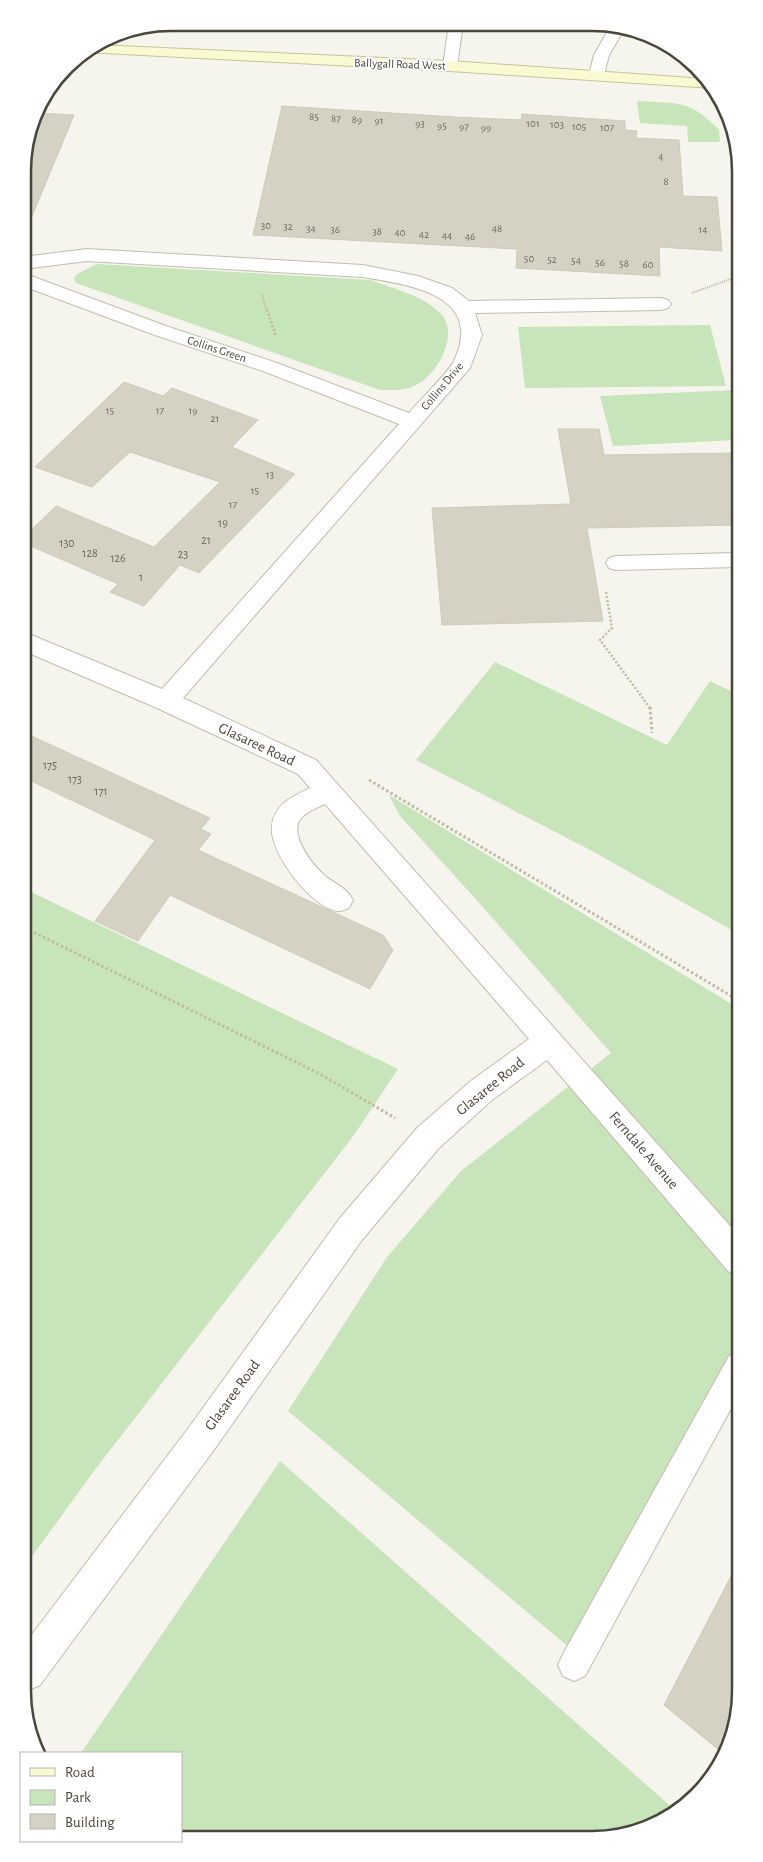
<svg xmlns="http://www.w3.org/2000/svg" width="763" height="1862" font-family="'Alegreya Sans',sans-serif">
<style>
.green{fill:#c8e4bb}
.building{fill:#d5d2c3;stroke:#cfcbb7}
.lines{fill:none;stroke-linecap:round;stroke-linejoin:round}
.service-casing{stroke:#bfbeb0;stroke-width:2}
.minor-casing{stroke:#bfbeb0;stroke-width:2}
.secondary-casing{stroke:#c7c49b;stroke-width:2}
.path-far2{stroke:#c0bca3;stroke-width:2;stroke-dasharray:1 1;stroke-linecap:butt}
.path-far1{stroke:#c0bca3;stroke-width:2.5;stroke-dasharray:2 2;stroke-linecap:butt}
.path{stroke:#c0bca3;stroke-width:3;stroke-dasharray:2.5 2.5;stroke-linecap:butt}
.service{fill:#fff;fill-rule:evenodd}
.minor{fill:#fff;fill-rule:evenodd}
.secondary{fill:#f9f9d2;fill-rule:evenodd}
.labels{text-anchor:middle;stroke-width:4;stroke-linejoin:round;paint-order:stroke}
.far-number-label{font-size:11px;fill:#6c695d}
.far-street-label{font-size:12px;fill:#49463b;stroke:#fff}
.number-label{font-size:12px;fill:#6c695d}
.street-label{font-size:15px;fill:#49463b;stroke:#fff}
.rim{fill:none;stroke:#49463b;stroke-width:2.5}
</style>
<rect width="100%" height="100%" fill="#f5f4ed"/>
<path class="green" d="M637,101C678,104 690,99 719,130L720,142H688L687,126L640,123Z
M97,264L371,280C394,289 422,295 440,313C461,333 437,377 414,386C403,391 392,390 380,390L76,283L74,278L77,274Z
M710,325L726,386L525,388L518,327Z
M736,390V440L613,446L600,396Z
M495,662L667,745L710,681L737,694V933L594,852L416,760Z
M389,795L738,1008L739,1347L577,1654L288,1411L387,1257L461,1171L611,1053L473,896L400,816Z
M25,889L398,1069L354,1135L97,1467L27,1563Z
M280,1461L676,1811L666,1819L630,1834L181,1837V1753H81Z"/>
<path class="building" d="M282,106L454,117L521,120L522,114L625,121V130L637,131L636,138L679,140L683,196L717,197L722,251L659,247L660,276L516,268L517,249L253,235Z
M36,113L74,115L30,221L23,219V161Z
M124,382L163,396L172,388L258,420L232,447L295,474L199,573L180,565L144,606L110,592L118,584L24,543V537L56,506L154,547L220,482L130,452L92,487L35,467Z
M558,429H599L604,455L736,453L737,525L587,528L603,621L442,625L432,508L571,504Z
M25,733L210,818L201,829L211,834L198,850L383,935L393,950L370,989L170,895L138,941L95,921L155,840L25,778Z
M740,1559V1700L729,1747L725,1755L664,1705Z"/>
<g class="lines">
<g class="service-casing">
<path id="service" d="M449,24H463L457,66L450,70L443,66Z
M737,553V567L616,570L609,568L606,563L609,558L616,556Z
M739,1352V1394L585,1676L574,1681L563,1676L558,1665L563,1654L729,1356Z"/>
</g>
<g class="minor-casing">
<path id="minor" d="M611,25L625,28L609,55L603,78H591L589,75L594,55Z
M87,249L363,265L418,276L452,288L469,301L661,298L668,300L671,304L668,308L661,310L475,313L482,335L470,368L183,698L316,760L739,1236V1276L728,1271L547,1060L492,1100L439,1148L362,1240L211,1454L40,1685L27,1691V1641L187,1430L340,1218L417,1128L472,1080L529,1039L325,804C316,808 304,813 299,821C291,838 313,865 324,875C335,884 346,887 353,900L349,908C345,909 341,912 338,911C312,908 269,853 272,827C273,805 293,796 310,788L298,774L157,708L24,651V632L162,689L399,424L263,371L152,334L23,286V273L166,326L277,363L409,413C419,401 448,373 454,361C485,294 409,285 363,277L87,261L23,269V257Z"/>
</g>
<g class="secondary-casing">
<path id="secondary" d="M97,45L450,61L706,79L713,88L450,71L85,52Z"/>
</g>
<path class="path-far2" d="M692,293L736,277
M262,295L267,311"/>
<path class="path-far1" d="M267,310L276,336
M606,592L612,628L600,640L650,708"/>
<path class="path" d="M650,707L652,733
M369,780L738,1000
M25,928L320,1074L395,1118"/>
<use href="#service" class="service"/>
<use href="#minor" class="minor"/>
<use href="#secondary" class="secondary"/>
</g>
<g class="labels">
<g class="far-number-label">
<text x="314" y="120">85</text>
<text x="336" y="122">87</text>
<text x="357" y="123">89</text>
<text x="379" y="124">91</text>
<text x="420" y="127">93</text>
<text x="533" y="127">101</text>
<text x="557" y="128">103</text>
<text x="442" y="129">95</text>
<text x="464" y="130">97</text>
<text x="579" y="130">105</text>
<text x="486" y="131">99</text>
<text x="607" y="131">107</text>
<text x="661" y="160">4</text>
<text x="666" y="185">8</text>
<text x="266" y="229">30</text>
<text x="288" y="230">32</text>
<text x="311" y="232">34</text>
<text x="497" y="232">48</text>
<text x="335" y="233">36</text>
<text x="703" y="233">14</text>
<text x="377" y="235">38</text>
<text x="400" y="236">40</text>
<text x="424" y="238">42</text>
<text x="447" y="239">44</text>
<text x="470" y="240">46</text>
<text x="529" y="262">50</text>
<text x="552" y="263">52</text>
<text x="576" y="264">54</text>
<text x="600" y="266">56</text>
<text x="624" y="267">58</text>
<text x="648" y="268">60</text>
<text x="110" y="414">15</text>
<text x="160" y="414">17</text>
<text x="193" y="414">19</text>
<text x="215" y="422">21</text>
<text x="270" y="478">13</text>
<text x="255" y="494">15</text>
<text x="233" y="508">17</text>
</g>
<g class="far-street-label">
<text transform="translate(400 64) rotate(2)" y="4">Ballygall Road West</text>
<text transform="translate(217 349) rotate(18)" y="4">Collins Green</text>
<text transform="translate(442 386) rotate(-50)" y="4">Collins Drive</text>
</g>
<g class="number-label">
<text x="223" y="527">19</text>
<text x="206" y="544">21</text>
<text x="67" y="547">130</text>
<text x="90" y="557">128</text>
<text x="183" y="558">23</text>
<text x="118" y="562">126</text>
<text x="141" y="581">1</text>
<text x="50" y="769">175</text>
<text x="75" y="783">173</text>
<text x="101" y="795">171</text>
</g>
<g class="street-label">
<text transform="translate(257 744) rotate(25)" y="5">Glasaree Road</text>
<text transform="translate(490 1086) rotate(-39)" y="5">Glasaree Road</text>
<text transform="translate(644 1150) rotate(49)" y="5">Ferndale Avenue</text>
<text transform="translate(232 1395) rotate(-54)" y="5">Glasaree Road</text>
</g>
</g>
<path d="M0 0H763V1862H0ZM171 31H592A140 140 0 0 1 732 171V1691A140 140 0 0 1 592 1831H171A140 140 0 0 1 31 1691V171A140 140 0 0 1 171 31Z" fill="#fff" fill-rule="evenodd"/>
<path class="rim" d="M171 31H592A140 140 0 0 1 732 171V1691A140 140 0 0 1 592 1831H171A140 140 0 0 1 31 1691V171A140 140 0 0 1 171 31Z"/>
<rect x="20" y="1752" width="162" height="90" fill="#ffffff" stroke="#b6b5b1"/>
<rect x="30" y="1768" width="25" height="8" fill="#f9f9d2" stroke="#b6b5b1"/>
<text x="65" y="1777" font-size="15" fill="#49463b">Road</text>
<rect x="30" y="1790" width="25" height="15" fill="#c8e4bb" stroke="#b6b5b1"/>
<text x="65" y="1802" font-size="15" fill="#49463b">Park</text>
<rect x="30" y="1814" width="25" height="15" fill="#d5d2c3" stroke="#b6b5b1"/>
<text x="65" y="1827" font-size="15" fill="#49463b">Building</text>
</svg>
